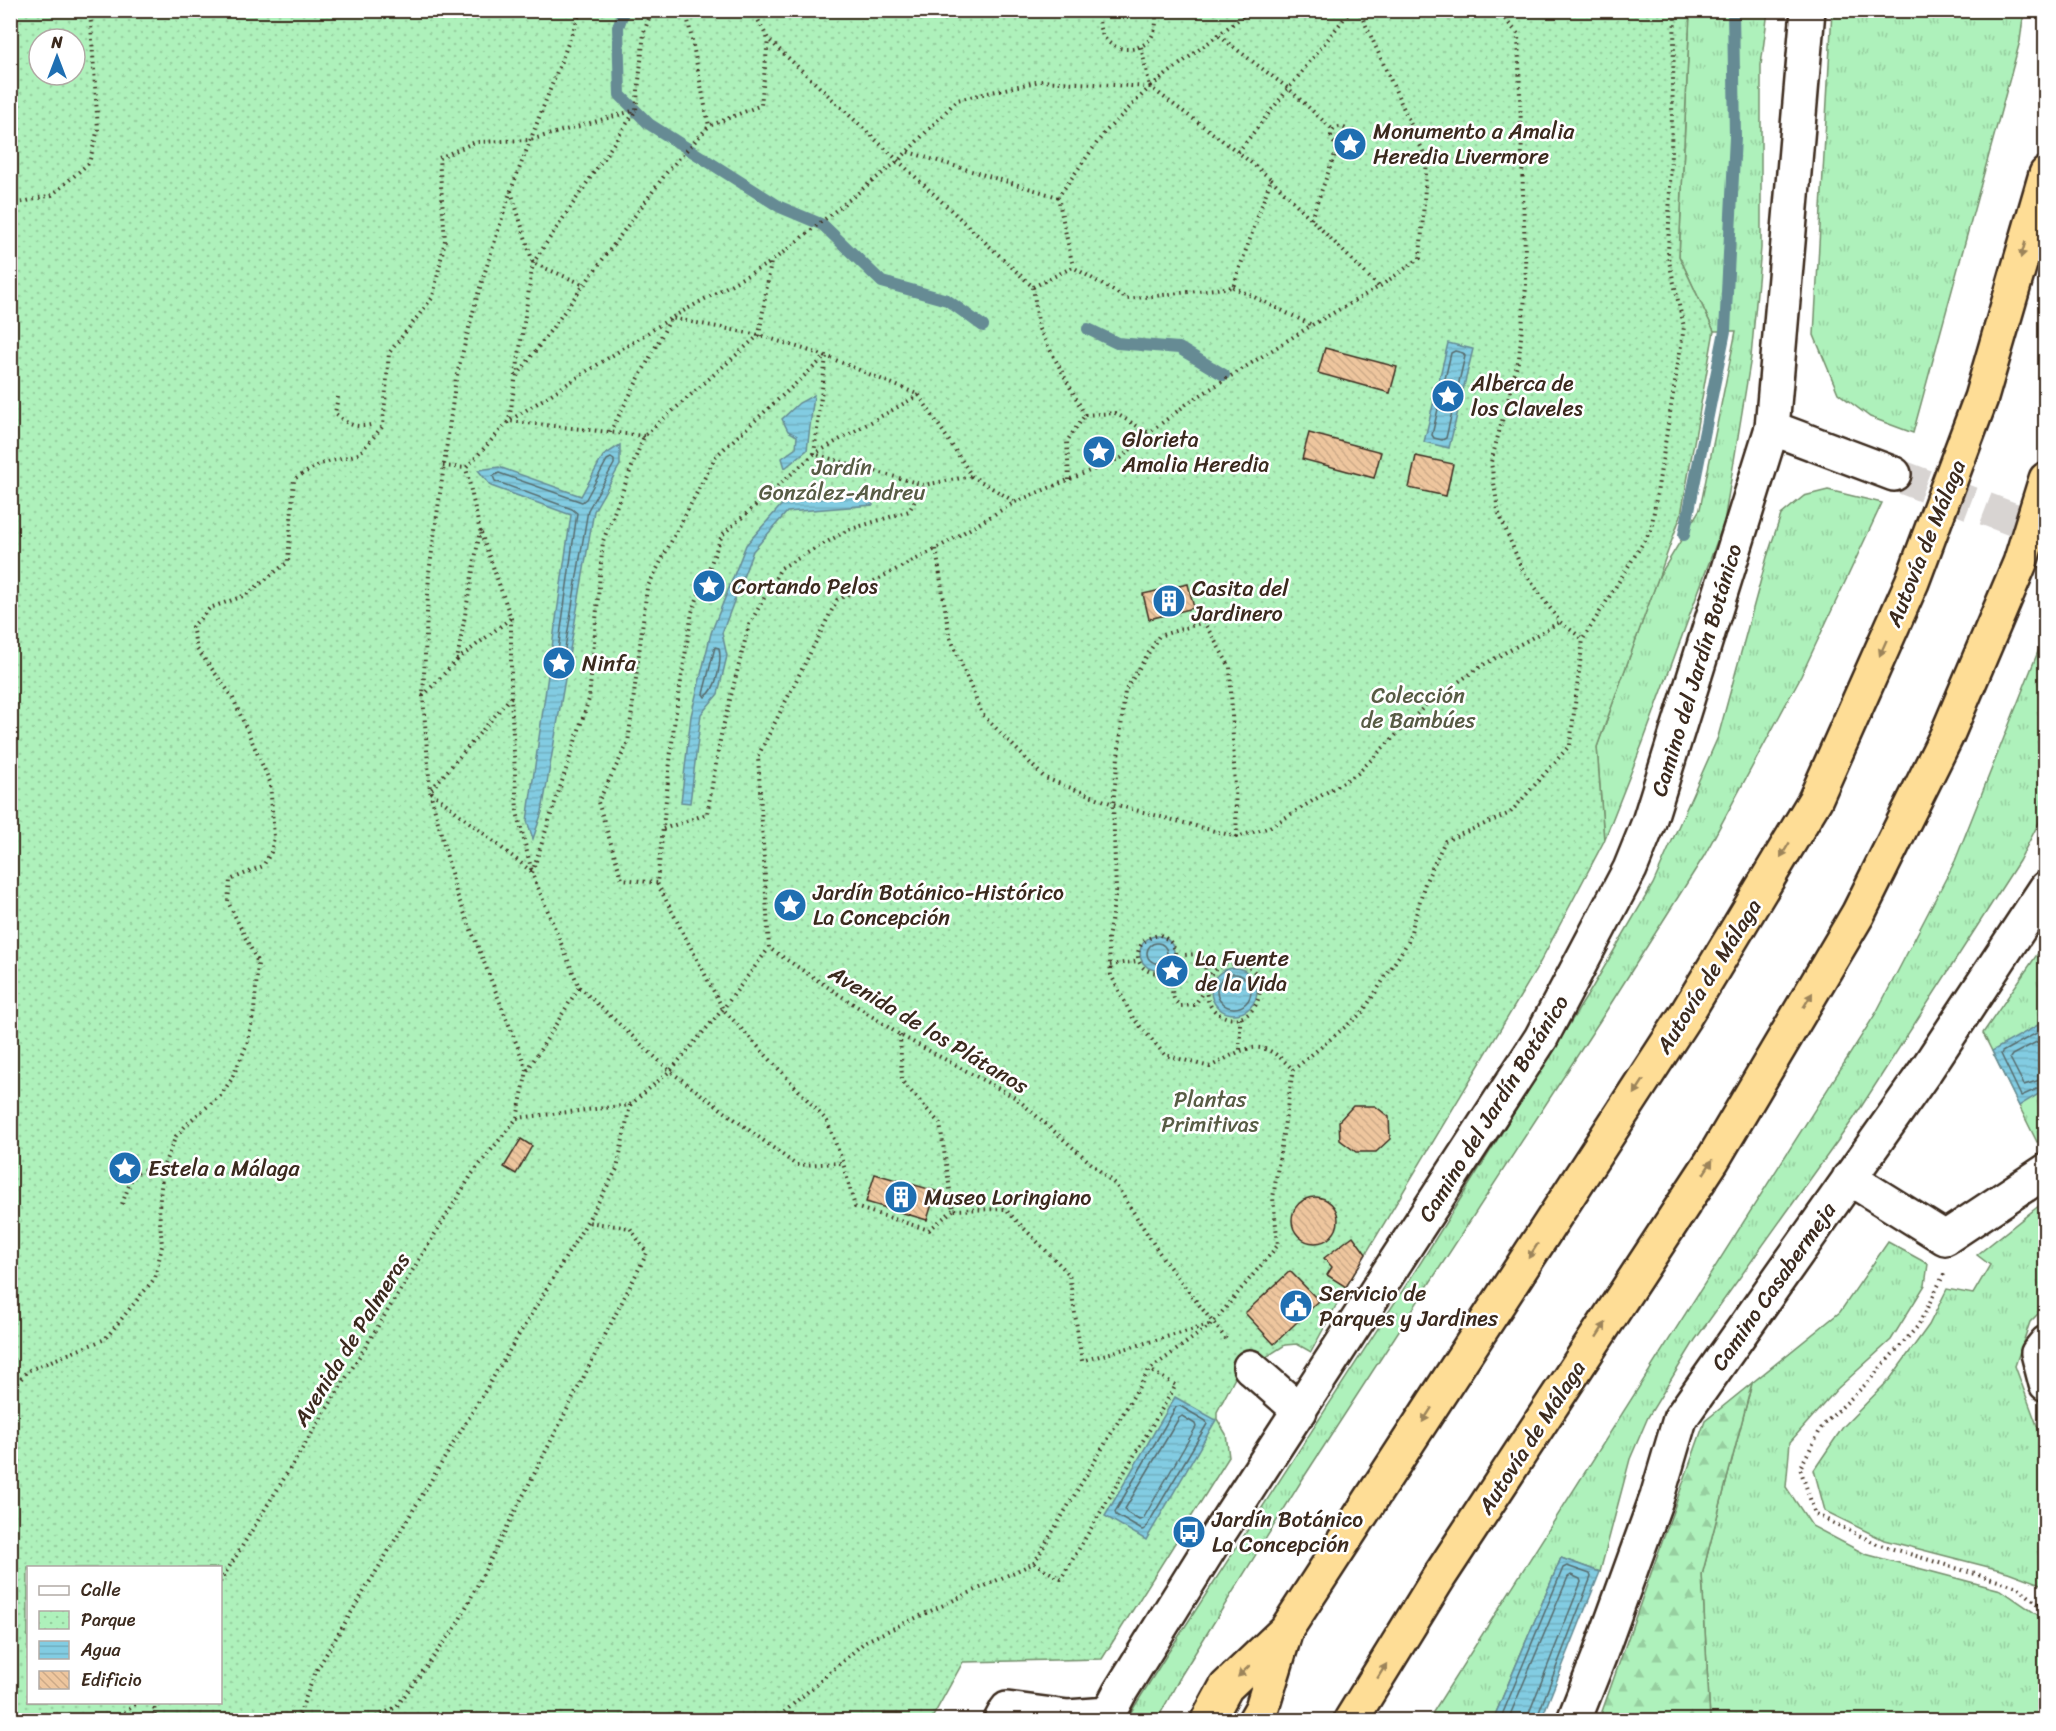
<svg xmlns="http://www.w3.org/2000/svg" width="2056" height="1731" font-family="Sriracha,sans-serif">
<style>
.grass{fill:url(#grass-tufts);stroke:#748e6c;stroke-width:1.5}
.forest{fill:url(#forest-firs);stroke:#748e6c;stroke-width:1.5}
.park{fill:url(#park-dots);stroke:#748e6c;stroke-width:1.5;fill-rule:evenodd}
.water{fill:url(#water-rules);stroke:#668b94;stroke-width:1.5}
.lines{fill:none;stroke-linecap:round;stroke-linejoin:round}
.shore{stroke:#576b6c;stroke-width:1.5}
.stream{stroke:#668b94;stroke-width:12}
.building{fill:url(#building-back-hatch);stroke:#3b2a1e;stroke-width:1.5}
.minor-tunnel{stroke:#d8d4d2;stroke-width:33;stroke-dasharray:33 16;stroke-linecap:butt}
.minor-casing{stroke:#3b2a1e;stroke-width:38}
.highway-casing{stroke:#3b2a1e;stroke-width:38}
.path{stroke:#3b2a1e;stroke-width:4;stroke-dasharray:1.5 4.5;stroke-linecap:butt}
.minor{stroke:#fff;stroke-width:33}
.highway{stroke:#fedd96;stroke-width:33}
.oneway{fill:#9c845a}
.labels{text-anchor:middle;stroke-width:5;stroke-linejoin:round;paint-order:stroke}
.poi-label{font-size:22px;fill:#3b2a1e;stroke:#fff;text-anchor:start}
.park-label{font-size:22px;fill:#585c45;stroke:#fff}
.street-label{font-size:22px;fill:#3b2a1e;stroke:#fff}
</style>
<defs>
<pattern id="grass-tufts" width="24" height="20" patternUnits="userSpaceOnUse" patternTransform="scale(1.5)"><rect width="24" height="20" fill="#aef1bb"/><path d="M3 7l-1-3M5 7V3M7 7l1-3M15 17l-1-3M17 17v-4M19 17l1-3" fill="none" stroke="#97cfa0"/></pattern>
<pattern id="forest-firs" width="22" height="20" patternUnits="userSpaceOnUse" patternTransform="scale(1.5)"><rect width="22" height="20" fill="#aef1bb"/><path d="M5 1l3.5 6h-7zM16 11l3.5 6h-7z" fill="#97cfa0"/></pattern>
<pattern id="park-dots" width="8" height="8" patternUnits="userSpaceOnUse" patternTransform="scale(1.5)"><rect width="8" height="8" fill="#aef1bb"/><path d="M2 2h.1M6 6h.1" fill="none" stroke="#97cfa0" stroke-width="1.8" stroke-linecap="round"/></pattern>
<pattern id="water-rules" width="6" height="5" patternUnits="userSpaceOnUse" patternTransform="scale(1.5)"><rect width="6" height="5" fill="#82cce2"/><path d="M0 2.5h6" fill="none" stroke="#71afc1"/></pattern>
<pattern id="building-back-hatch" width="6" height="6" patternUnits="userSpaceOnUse" patternTransform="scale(1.5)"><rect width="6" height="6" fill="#eec69e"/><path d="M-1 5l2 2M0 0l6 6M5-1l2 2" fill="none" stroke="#cdaa88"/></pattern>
</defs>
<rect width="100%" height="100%" fill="#fff"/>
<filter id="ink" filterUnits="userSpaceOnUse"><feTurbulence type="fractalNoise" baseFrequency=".0167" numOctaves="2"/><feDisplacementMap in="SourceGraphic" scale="12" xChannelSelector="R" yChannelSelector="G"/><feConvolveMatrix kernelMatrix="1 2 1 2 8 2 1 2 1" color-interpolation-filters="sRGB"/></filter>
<g filter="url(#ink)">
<path class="grass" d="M1690,11H1768L1761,65V248L1751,357L1724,522L1643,742L1604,841L1597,747L1658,578L1700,509L1736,331H1714L1679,256Z
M1832,11H2024L2020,41L1913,433L1870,417L1838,393L1814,335Z
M1828,490L1882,503L1801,676L1704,856L1603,1016L1302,1480L1182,1674L1157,1720H1126L1166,1656L1421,1262L1592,988L1653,884L1718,737L1767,557L1781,515L1804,496Z
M2045,634V811L2019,861L1854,1118L1695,1340L1648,1417L1630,1459L1600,1572L1561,1558L1493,1720H1428L1876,1013L1955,861Z
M2045,943L2046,1137L2037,1142L1983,1033Z
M2045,1201V1307L2030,1322L2015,1366L2045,1447V1588L2043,1585L2008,1572L1884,1540L1825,1511L1814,1470L1843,1427L1890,1379L1929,1325L1947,1289L1973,1294L1990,1265L1977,1255Z
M1888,1242L1928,1264L1925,1285L1891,1340L1837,1389L1790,1442L1786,1487L1812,1526L1865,1554L2001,1590L2045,1620V1720H1710L1702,1575L1752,1383L1840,1312Z"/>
<path class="forest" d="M1752,1383L1702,1575L1710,1720H1599L1705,1421Z"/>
<path class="park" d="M11,11H1690L1679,256L1714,331L1681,515L1597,747L1604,841L1536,970L1346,1287L1311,1352L1297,1344L1285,1345L1236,1376L1217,1412V1419L1226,1434L1229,1457L1102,1659L963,1662L931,1720H11ZM39,39H75V75H39ZM28,1568H220V1702H28Z"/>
<path class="water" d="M1448,343L1473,349L1449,448L1424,442Z
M814,395L807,450L785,468L782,458L796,448L797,436L788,431L782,419L799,403Z
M620,445V465L594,511L542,812L533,839L527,821L571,515L491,486L478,470L499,467L581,496L603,456Z
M869,494L873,505L787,512L753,551L722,633L727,656L718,694L701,714L690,803L681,802L691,716L711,633L746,545L784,502Z
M1140 953a17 17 0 1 1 34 0a17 17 0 1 1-34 0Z
M1211 991a23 23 0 1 1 46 0a23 23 0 1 1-46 0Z
M2045,1021V1090L2019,1106L1992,1051Z
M1175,1397L1216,1420L1146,1540L1105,1516Z
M1561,1558L1600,1572L1541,1720H1493Z"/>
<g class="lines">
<path class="shore" d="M1455,351L1463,353L1465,356L1446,438L1442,440L1434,438L1432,435L1451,353Z
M611,458L614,460V464L588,510L562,666L558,668L556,665L577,513L572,509L495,481L493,476L499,473L582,502L586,499L607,460Z
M715,647L719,648C722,661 717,690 705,697L703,694Z
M1147 953a10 10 0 1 1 20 0a10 10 0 1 1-20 0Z
M1217 991a17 17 0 1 1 34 0a17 17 0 1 1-34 0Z
M2046,1028L2002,1052L2001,1054L2021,1096L2046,1085
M2046,1037L2012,1055L2010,1058L2024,1085L2046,1078
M1180,1406L1206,1421L1207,1424L1145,1529L1142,1530L1116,1515L1115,1512L1176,1407Z
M1182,1416L1195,1424L1196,1427L1143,1519L1139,1520L1126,1512L1125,1509L1179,1418Z
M1500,1720L1563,1568L1567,1566L1590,1574L1591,1577L1536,1720
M1508,1720L1568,1577L1571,1575L1580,1579L1581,1582L1529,1713L1528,1720"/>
<path class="stream" d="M624,10L618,27L620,95L649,124L780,207L823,225L882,282L947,300L983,326
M1088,329L1117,343L1179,348L1224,375
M1684,535L1725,331L1735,137L1733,10"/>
</g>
<path class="building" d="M1325,348L1397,367L1390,393L1318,373Z
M1309,433L1381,452L1374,478L1302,459Z
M1416,456L1453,464L1446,496L1409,488Z
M1188,584L1194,608L1149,619L1143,594Z
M1353,1106H1375L1389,1117L1390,1139L1376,1152H1356L1340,1140L1339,1121Z
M521,1139L532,1146L516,1174L504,1167Z
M875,1174L936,1191L927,1220L866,1202Z
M1292 1220a23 23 0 1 1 46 0a23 23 0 1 1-46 0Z
M1353,1236L1366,1254L1346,1287L1327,1275L1332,1267L1324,1258Z
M1290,1271L1319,1301L1274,1344L1245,1313Z"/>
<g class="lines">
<path class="minor-tunnel" d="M1894,474L2046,532"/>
<g class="minor-casing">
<path id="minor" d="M1772,428L1894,474
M1849,1178L1945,1238L2046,1171
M2046,1343L2038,1353L2046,1384
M1250,1367L1300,1411
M1001,1720L1007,1709L1068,1717L1108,1714
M1105,1720L1120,1692L1212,1544L1541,1038L1630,869L1649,822L1772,428L1808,10
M1574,1720L1599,1657L1657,1497L1680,1419L1926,1070L2046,888"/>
</g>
<g class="highway-casing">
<path id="highway" d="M1208,1720L1226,1687L1285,1631
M1255,1720L1262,1708L1286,1630L1685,1016L1815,800L1912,582L1981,398L2046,174
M1351,1720L1439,1577L1712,1161L1858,914L1947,735L2020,563L2046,479"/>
</g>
<path class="path" d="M686,10L709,126
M753,10L768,39L1033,287L1039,329L1085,415
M1101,10C1087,60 1166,64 1155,10
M1497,10L1518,34L1526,286L1519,358L1491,462L1498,511L1522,569L1560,622L1583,639
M1219,36L1289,89L1333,130
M1141,47L1150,87L1251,10
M1331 136a9 9 0 1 1 18 0a9 9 0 1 1-18 0Z
M908,152L1058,197
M1238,152L1351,10
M1271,179L1379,287
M511,191L533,263L585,285
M10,205L52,195L89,163L98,129L90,10
M1311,219L1338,146
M1033,287L1073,267L1127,299L1233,287L1271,179L1238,152L1150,87L1104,133L1058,197L1073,267
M1233,287L1312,325
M826,357L814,454L924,485L972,476
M517,376L667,172L709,126L761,105L768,40
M919,395L814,454L722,535L692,612L674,725L657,883L723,1009L827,1121L843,1163L855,1207L929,1230L953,1210
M338,397L335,413C347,425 357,429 374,424
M1085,415L1115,413L1149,433
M610,432L671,318L759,335L826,356L919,395L972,476L1015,502
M644,436L509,421L671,318L771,262
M443,466L466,468
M1069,480L1067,441L1085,415
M481,533L511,618V696L517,812L532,872
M936,549L949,634L982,714L1045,778L1113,804L1237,837L1270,827L1358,773L1429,702L1483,665L1560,622
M457,660L511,618
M423,696L457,660L480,531L466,468L509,421L533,263L636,110L644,32L652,10
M511,697L430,791L532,872
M663,829L707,814L721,735L749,625L781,568L848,530L909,511L924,485
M1237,837L1230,667L1204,622L1159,636L1125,691L1113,804L1116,891L1108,939L1111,975L1133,1018L1165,1055L1210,1067C1247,1047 1261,1035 1293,1070
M657,883L622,879L598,802L628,743L647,588L716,456L826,356
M1160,935C1175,942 1177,951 1175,967C1137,989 1122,940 1160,935Z
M1110,965L1138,961
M1206,982C1206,995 1207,1007 1219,1014C1259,1037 1278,966 1237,964C1228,963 1221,964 1215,970C1204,979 1204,995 1194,1005L1181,1006L1175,1001C1168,985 1172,965 1185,955L1195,954L1205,959L1206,982
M579,987L670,1071L796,1165L843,1163
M1240,1018V1051
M900,1035L902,1081L940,1124L953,1210L1005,1209L1069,1274L1082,1361L1209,1325
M527,1070L456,892L430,791L423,696L429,573L456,378L477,297L511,190L581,10
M517,1118L630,1105L670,1071L723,1009L769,948
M122,1204L133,1175L155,1165L163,1167
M1944,1274L1918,1326L1865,1385L1823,1425L1800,1468L1815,1514L1877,1544L2018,1587L2046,1611
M1226,1339L1164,1260L1116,1185L1016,1098L900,1035L769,948L758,756L837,600L936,549L1015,502L1121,458L1149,433L1188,403L1312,325L1379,287L1420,258L1427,160L1359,10
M10,1393L27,1371L105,1339L155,1278L162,1246L159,1208L163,1167L176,1136L191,1120L220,1096L231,1080L247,1045L254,1011L258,963L228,902L230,880L263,866L271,852L274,837L270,782L232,696L197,649L192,627L210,608L246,595L288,562L294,479L320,464L359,454L383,426L389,353L433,297L445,240L439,158L475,142L530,140L636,110
M1034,1563L1149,1370L1212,1324L1278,1245L1273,1198L1293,1070L1362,1013L1408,942L1425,883L1445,841L1510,813L1570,745L1583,639L1651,530L1684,327L1668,257L1675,10
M1034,1563L1061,1579L1176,1385L1149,1370
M220,1582L472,1174L517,1118L527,1071L579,987L532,873L589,699L603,541L644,436L759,335L771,262L899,160L957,100L1040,81L1150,87
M154,1702L155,1720
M115,1720L138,1702
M297,1720L316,1671L587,1222L617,1169L630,1105
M371,1720L396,1707L456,1627L647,1253L630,1228L587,1222
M775,1720L866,1641L1034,1563"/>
<use href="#minor" class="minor"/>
<use href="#highway" class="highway"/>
</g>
<defs><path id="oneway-solid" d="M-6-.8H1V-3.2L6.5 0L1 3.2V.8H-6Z" transform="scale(1.5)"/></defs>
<g class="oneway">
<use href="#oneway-solid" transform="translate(2023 250) rotate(106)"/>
<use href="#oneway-solid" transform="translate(1883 648) rotate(114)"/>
<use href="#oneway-solid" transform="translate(1785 850) rotate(121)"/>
<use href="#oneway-solid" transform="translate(1808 1000) rotate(-59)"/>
<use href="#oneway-solid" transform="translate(1639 1087) rotate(123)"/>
<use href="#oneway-solid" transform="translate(1708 1167) rotate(-57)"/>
<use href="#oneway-solid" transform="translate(1533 1251) rotate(123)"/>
<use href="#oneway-solid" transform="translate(1601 1330) rotate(-57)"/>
<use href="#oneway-solid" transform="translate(1427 1415) rotate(123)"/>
<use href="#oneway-solid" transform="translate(1244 1671) rotate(136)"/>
<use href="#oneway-solid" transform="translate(1382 1671) rotate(-58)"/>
</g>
</g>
<defs>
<g id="sight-disc" transform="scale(1.725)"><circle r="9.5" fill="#1f6fb2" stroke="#fff"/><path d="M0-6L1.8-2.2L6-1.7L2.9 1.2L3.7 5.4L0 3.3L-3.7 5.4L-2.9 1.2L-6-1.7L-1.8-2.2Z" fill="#fff"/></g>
<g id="building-disc" transform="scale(1.725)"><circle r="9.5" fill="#1f6fb2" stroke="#fff"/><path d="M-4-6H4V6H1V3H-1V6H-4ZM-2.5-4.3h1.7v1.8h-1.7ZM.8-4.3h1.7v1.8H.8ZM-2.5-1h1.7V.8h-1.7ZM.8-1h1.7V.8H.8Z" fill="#fff"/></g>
<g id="civic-disc" transform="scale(1.725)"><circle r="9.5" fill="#1f6fb2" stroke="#fff"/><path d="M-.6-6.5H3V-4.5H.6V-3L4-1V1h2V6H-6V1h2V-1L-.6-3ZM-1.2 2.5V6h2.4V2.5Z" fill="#fff"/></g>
<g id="bus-disc" transform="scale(1.725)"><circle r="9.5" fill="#1f6fb2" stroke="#fff"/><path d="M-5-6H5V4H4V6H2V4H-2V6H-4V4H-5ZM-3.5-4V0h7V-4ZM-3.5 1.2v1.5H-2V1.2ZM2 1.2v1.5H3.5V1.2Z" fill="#fff"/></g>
</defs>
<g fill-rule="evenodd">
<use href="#sight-disc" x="1350" y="144"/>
<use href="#sight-disc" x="1448" y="396"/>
<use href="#sight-disc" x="1099" y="452"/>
<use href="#sight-disc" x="709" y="586"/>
<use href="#building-disc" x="1169" y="601"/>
<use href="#sight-disc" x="559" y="663"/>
<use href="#sight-disc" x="790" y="905"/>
<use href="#sight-disc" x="1172" y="971"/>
<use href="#sight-disc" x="125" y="1168"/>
<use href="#building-disc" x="901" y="1197"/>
<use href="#civic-disc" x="1296" y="1306"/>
<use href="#bus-disc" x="1189" y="1532"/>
</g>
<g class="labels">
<g class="poi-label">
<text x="1373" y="139">Monumento a Amalia<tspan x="1373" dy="25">Heredia Livermore</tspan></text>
<text x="1471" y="391">Alberca de<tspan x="1471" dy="25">los Claveles</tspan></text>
<text x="1122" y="447">Glorieta<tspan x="1122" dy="25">Amalia Heredia</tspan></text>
<text x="732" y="594">Cortando Pelos</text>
<text x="1192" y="596">Casita del<tspan x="1192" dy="25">Jardinero</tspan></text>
<text x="582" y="671">Ninfa</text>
<text x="813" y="900">Jardín Botánico-Histórico<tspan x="813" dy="25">La Concepción</tspan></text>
<text x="1195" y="966">La Fuente<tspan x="1195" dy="25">de la Vida</tspan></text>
<text x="148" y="1176">Estela a Málaga</text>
<text x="924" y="1205">Museo Loringiano</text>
<text x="1319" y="1301">Servicio de<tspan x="1319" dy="25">Parques y Jardines</tspan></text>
<text x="1212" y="1527">Jardín Botánico<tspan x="1212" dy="25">La Concepción</tspan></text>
</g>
<g class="park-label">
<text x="842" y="475">Jardín<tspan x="842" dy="25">González-Andreu</tspan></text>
<text x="1418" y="703">Colección<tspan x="1418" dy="25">de Bambúes</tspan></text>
<text x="1210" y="1107">Plantas<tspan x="1210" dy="25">Primitivas</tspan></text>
</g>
<g class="street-label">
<text transform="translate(1925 543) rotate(-68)" y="8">Autovía de Málaga</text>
<text transform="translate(1696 670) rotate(-73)" y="8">Camino del Jardín Botánico</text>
<text transform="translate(1708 976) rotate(-58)" y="8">Autovía de Málaga</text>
<text transform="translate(929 1029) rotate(31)" y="8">Avenida de los Plátanos</text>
<text transform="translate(1493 1108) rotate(-58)" y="8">Camino del Jardín Botánico</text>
<text transform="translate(1773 1286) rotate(-55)" y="8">Camino Casabermeja</text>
<text transform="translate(351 1339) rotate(-58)" y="8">Avenida de Palmeras</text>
<text transform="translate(1531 1437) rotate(-57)" y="8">Autovía de Málaga</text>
</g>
</g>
<rect width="2056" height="1731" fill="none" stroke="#fff" stroke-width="36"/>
<rect x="18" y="18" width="2020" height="1695" fill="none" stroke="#3b2a1e" stroke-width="2" filter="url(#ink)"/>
<rect x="27" y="1566" width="195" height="138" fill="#ffffff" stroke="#b1aaa5" stroke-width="1.5"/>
<rect x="39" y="1586" width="30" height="9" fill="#ffffff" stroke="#b1aaa5" stroke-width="1.5"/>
<text x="81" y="1596" font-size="18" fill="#3b2a1e">Calle</text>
<rect x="39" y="1611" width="30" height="18" fill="url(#park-dots)" stroke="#b1aaa5" stroke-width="1.5"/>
<text x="81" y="1626" font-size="18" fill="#3b2a1e">Parque</text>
<rect x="39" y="1641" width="30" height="18" fill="url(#water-rules)" stroke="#b1aaa5" stroke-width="1.5"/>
<text x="81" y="1656" font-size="18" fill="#3b2a1e">Agua</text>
<rect x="39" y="1671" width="30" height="18" fill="url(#building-back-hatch)" stroke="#b1aaa5" stroke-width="1.5"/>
<text x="81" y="1686" font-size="18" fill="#3b2a1e">Edificio</text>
<g transform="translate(57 57)"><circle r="28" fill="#ffffff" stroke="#b1aaa5" stroke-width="1.5"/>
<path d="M0-4.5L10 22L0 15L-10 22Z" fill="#1f6fb2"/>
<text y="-9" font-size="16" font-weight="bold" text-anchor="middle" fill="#3b2a1e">N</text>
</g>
</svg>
